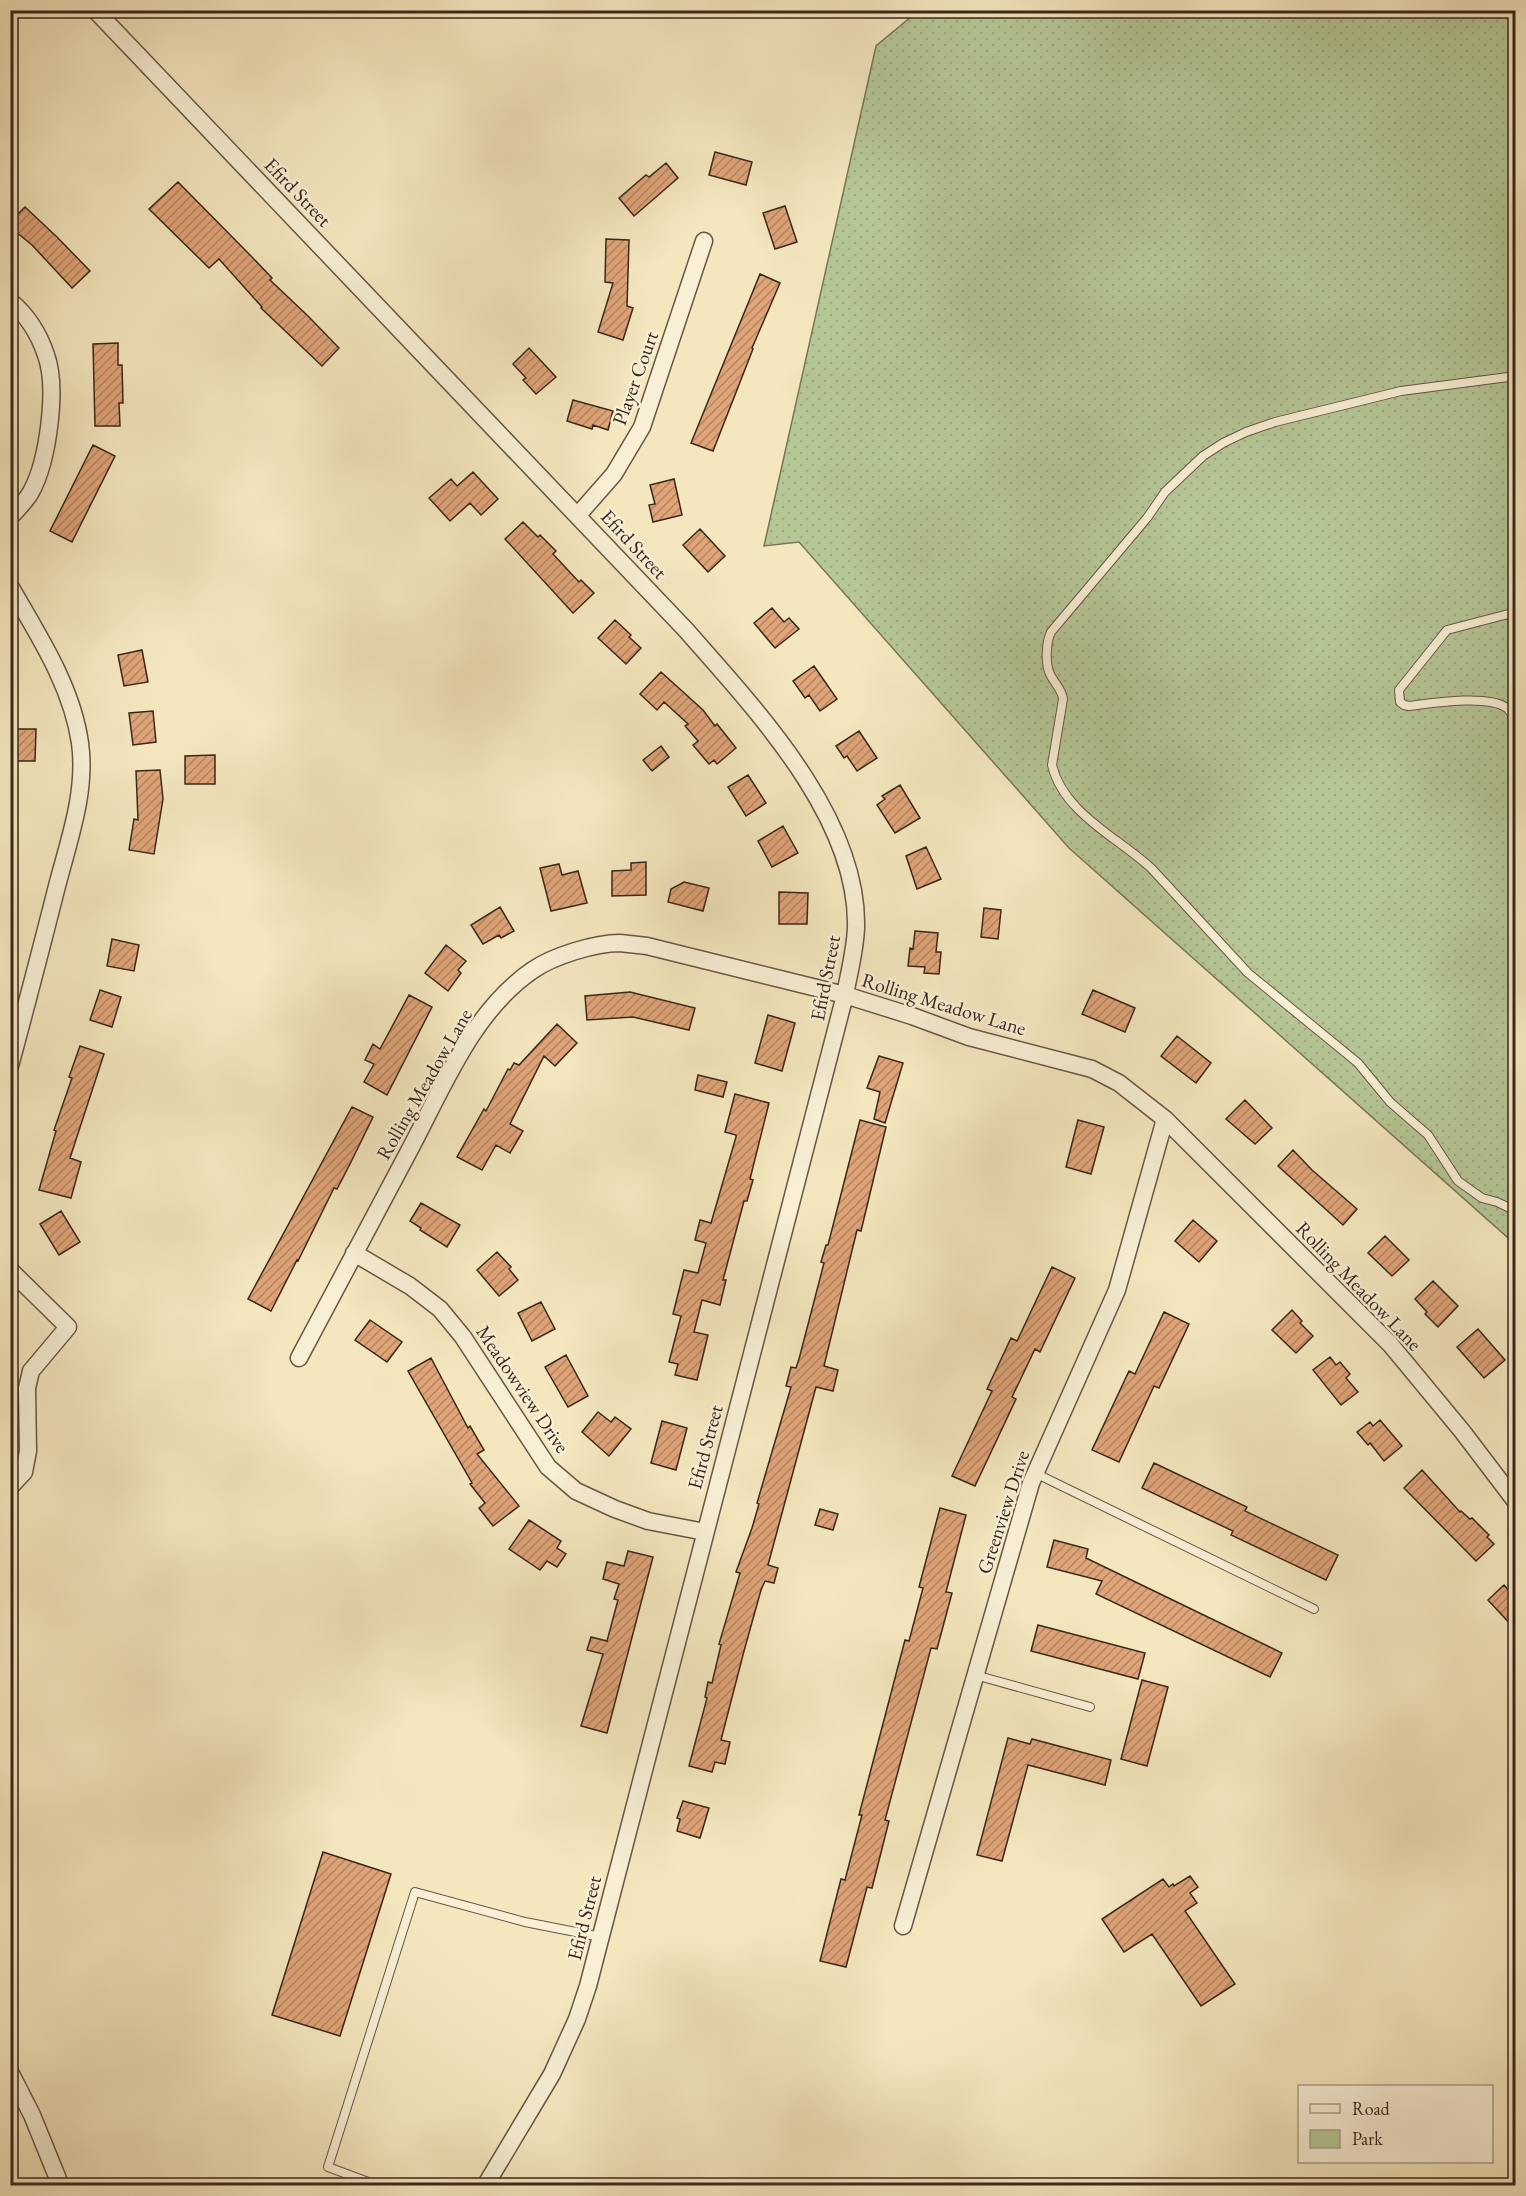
<svg xmlns="http://www.w3.org/2000/svg" width="1526" height="2196" font-family="'EB Garamond',serif">
<style>
.green{fill:url(#green-dots);stroke:#78765a;stroke-width:1.5}
.building{fill:url(#building-hatch);stroke:#3a261d;stroke-width:1.5}
.lines{fill:none;stroke-linecap:round;stroke-linejoin:round}
.lane-casing{stroke:#685645;stroke-width:10}
.street-casing{stroke:#685645;stroke-width:19}
.lane{stroke:#f8efd5;stroke-width:8}
.street{stroke:#f8efd5;stroke-width:16}
.labels{text-anchor:middle;stroke-width:5;stroke-linejoin:round;paint-order:stroke}
.street-label{font-size:20px;fill:#3a261d;stroke:#f8efd5}
</style>
<defs>
<pattern id="green-dots" width="8" height="8" patternUnits="userSpaceOnUse" patternTransform="scale(1.5)"><rect width="8" height="8" fill="#b6c796"/><path d="M2 2h.1M6 6h.1" fill="none" stroke="#9dab81" stroke-width="1.8" stroke-linecap="round"/></pattern>
<pattern id="building-hatch" width="6" height="6" patternUnits="userSpaceOnUse" patternTransform="scale(1.5)"><rect width="6" height="6" fill="#dfa478"/><path d="M-1 1l2-2M0 6l6-6M5 7l2-2" fill="none" stroke="#b68562"/></pattern>
</defs>
<rect width="100%" height="100%" fill="#f4e7be"/>
<filter id="stains"><feTurbulence type="fractalNoise" baseFrequency=".00333" numOctaves="4"/><feColorMatrix values="0 0 0 0 .2 0 0 0 0 .09 0 0 0 0 .02 0 0 0 .5 -.17"/></filter>
<radialGradient id="worn" r=".72"><stop offset=".6" stop-color="#630" stop-opacity="0"/><stop offset="1" stop-color="#630" stop-opacity=".3"/></radialGradient>
<path class="green" d="M918,11H1515V1244L1069,848L799,542L764,546L876,46Z"/>
<path class="building" d="M715,152L752,162L746,185L709,175Z
M666,163L678,178L634,216L619,198L646,175L649,177Z
M178,182L250,255L272,278L270,280L308,316L339,348L322,366L261,308L262,307L219,259L209,268L149,209Z
M785,206L797,242L775,249L763,213Z
M25,207L57,237L90,271L72,288L32,245L10,227V222Z
M606,239L629,240L627,306L633,308L623,340L598,332L613,283L605,282Z
M760,274L780,283L752,348L753,349L713,451L691,443Z
M118,343V365H122L123,403H119L120,426H95L93,344Z
M529,348L556,377L536,394L523,380L526,378L513,364Z
M573,400L613,411L608,430L593,425L592,429L567,421Z
M93,445L115,456L72,542L50,531Z
M473,472L498,499L481,515L470,503L450,521L429,498L451,479L457,486Z
M674,479L682,515L653,522L649,505L655,504L650,485Z
M523,522L538,537L540,535L556,551L553,554L579,582L581,580L594,593L573,613L505,539Z
M700,529L725,556L708,572L683,545Z
M772,608L784,622L789,618L799,629L775,648L754,623Z
M615,620L631,635L629,637L641,648L626,664L598,638Z
M142,650L148,682L124,686L118,655Z
M814,666L837,699L820,711L809,695L805,698L793,681Z
M661,672L703,710L715,726L717,724L736,748L717,764L714,760L709,764L693,745L698,741L685,726L688,724L664,702L657,710L640,694Z
M153,711L156,742L133,745L129,713Z
M11,729H36L35,761H11Z
M859,731L877,758L857,771L847,756L844,758L836,746Z
M661,746L669,757L652,771L643,760Z
M215,755V784H185V756Z
M160,770L163,799L154,854L129,850L134,819L138,820L136,771Z
M748,775L766,803L746,816L728,787Z
M900,785L920,818L895,833L877,805L885,799L882,796Z
M783,826L798,853L772,867L758,841Z
M926,847L941,879L917,889L906,856Z
M646,862V895L612,896V871L631,870V863Z
M559,864L562,875L578,871L587,903L551,911L540,868Z
M684,882L709,888L703,911L668,902L671,889Z
M779,892L808,893L807,924H779Z
M500,907L514,931L501,938L499,935L483,944L471,925Z
M984,908L1001,910L998,939L981,937Z
M915,931L938,933L936,952H941L939,974L924,973L925,967L908,966L910,948L913,949Z
M112,939L139,945L134,971L107,966Z
M446,945L466,961L458,970L461,973L448,991L425,973Z
M100,990L121,997L112,1027L90,1020Z
M1093,990L1135,1008L1125,1032L1082,1014Z
M630,992L695,1008L689,1030L633,1017L587,1020L585,996Z
M409,995L432,1007L387,1095L364,1082L374,1064L365,1060L373,1044L380,1049Z
M768,1015L795,1023L782,1071L755,1063Z
M557,1024L577,1043L555,1066L544,1056L510,1124L523,1131L510,1153L496,1145L482,1170L457,1157L484,1109L486,1111L508,1069L510,1070L514,1063L519,1065Z
M1177,1036L1211,1063L1196,1083L1161,1056Z
M80,1046L104,1054L70,1158L81,1162L71,1198L39,1190L56,1131L54,1130L72,1078L69,1077Z
M879,1056L903,1063L885,1123L874,1119L880,1092L867,1088Z
M698,1075L727,1082L723,1097L695,1090Z
M735,1094L769,1103L750,1179L753,1180L747,1201H744L723,1280H726L720,1305L702,1300L694,1332L708,1335L697,1380L675,1375L678,1364L669,1362L681,1316L673,1314L684,1270L698,1273L706,1243L695,1240L700,1220L711,1223L736,1137V1135L725,1132Z
M1245,1100L1272,1128L1255,1144L1226,1119Z
M352,1107L373,1117L350,1164L337,1189L334,1188L298,1261L297,1260L271,1311L248,1299Z
M860,1120L886,1127L861,1231L857,1230L824,1366L838,1370L833,1391L816,1387L768,1565L778,1568L774,1583L765,1581L761,1590L744,1651L721,1740L730,1742L725,1764L715,1762L712,1772L689,1766L707,1698L705,1697L708,1682L712,1683L721,1645L719,1644L740,1573L736,1572L752,1528L759,1504L757,1503L791,1387L786,1386L791,1367L796,1368L799,1359L824,1263L821,1262L826,1245H828Z
M1078,1120L1104,1127L1091,1174L1066,1167Z
M1293,1150L1312,1170L1357,1209L1343,1225L1278,1166Z
M421,1203L460,1225L447,1247L420,1230L421,1228L410,1221Z
M61,1211L80,1242L59,1255L40,1224Z
M1193,1220L1217,1241L1199,1262L1175,1241Z
M1385,1236L1409,1260L1392,1276L1368,1253Z
M497,1252L511,1267L509,1269L518,1280L499,1296L477,1270Z
M1052,1267L1075,1278L1040,1352L1035,1349L1012,1397L1016,1399L975,1486L952,1476L992,1391L987,1389L1011,1338L1017,1341Z
M1433,1281L1458,1306L1438,1327L1425,1314L1427,1312L1415,1299Z
M541,1302L555,1329L532,1341L518,1313Z
M1292,1310L1302,1321L1300,1323L1313,1336L1296,1353L1272,1330Z
M1164,1312L1189,1324L1159,1388L1154,1386L1119,1462L1092,1450L1129,1371L1135,1374Z
M370,1320L402,1342L387,1362L355,1340Z
M1478,1329L1505,1360L1484,1378L1457,1347Z
M566,1355L588,1396L568,1407L545,1367Z
M1330,1357L1336,1365L1340,1362L1350,1374L1346,1378L1358,1392L1341,1405L1313,1370Z
M431,1358L468,1428L470,1426L484,1450L477,1454L519,1506L493,1526L479,1508L485,1503L470,1484L472,1483L408,1371Z
M598,1412L611,1422L615,1417L631,1429L609,1456L582,1432Z
M1380,1420L1402,1446L1384,1461L1370,1443L1368,1445L1357,1432L1370,1422L1373,1426Z
M662,1421L687,1428L676,1470L651,1463Z
M1154,1463L1247,1507L1245,1511L1338,1555L1326,1580L1231,1535L1233,1531L1142,1488Z
M1422,1470L1460,1512L1461,1511L1470,1519L1472,1518L1489,1535L1487,1537L1494,1544L1476,1561L1404,1488Z
M940,1508L966,1515L946,1592L952,1593L937,1649L931,1648L885,1820L889,1821L872,1888L867,1887L846,1967L820,1961L841,1879L845,1880L862,1815H859L905,1640L909,1641L923,1588L919,1587Z
M820,1509L838,1514L833,1530L815,1525Z
M529,1520L561,1541L557,1548L566,1554L557,1567L547,1561L540,1570L509,1549Z
M1054,1540L1088,1549L1086,1558L1282,1653L1270,1677L1096,1594L1102,1581L1047,1567Z
M628,1551L653,1557L607,1733L581,1726L603,1654L587,1650L591,1637L607,1641L618,1600L614,1599L619,1584L603,1579L607,1562L624,1566Z
M1504,1585L1515,1597V1629L1488,1600Z
M1038,1625L1145,1653L1138,1679L1031,1651Z
M1142,1680L1168,1687L1147,1766L1121,1759Z
M1008,1738L1030,1744L1032,1739L1111,1760L1105,1785L1028,1765L1002,1861L977,1855Z
M683,1801L709,1808L700,1838L677,1831L680,1819L677,1818Z
M323,1852L391,1874L340,2036L272,2015Z
M1190,1876L1198,1887L1190,1893L1197,1903L1185,1911L1235,1984L1201,2006L1152,1934L1124,1952L1102,1919L1163,1879L1169,1887L1173,1884L1174,1886Z"/>
<g class="lines">
<g class="lane-casing">
<path id="lane" d="M1516,376L1401,391L1275,422L1246,432L1223,443L1203,456L1165,492L1147,518L1051,632C1046,642 1045,664 1050,674C1054,683 1062,689 1063,699L1052,765C1063,813 1119,838 1152,869L1248,973L1358,1063L1390,1102L1428,1135L1458,1181L1482,1198L1497,1202L1516,1211
M1516,612L1447,630L1399,690L1400,702L1404,705L1409,706C1432,703 1488,694 1507,708C1510,711 1513,716 1516,719
M1035,1473L1314,1609
M975,1675L1090,1707
M379,2186L328,2167L415,1892L525,1922L601,1937"/>
</g>
<g class="street-casing">
<path id="street" d="M95,10L686,630C754,708 859,817 856,928C855,951 849,973 845,995L588,1986L577,2019L552,2074L485,2186
M10,301C27,315 39,334 46,355C58,388 48,461 31,492C26,501 18,509 10,517
M578,515L614,474L642,427L704,241
M10,586C38,635 72,686 80,743C87,793 68,842 56,890C41,949 26,1007 10,1066
M354,1253L410,1286L440,1309L463,1337L548,1467L576,1491L615,1509L648,1521L705,1532
M10,1270L68,1327L31,1371L27,1388L28,1451L24,1472L10,1487
M299,1358C335,1290 372,1221 408,1153C442,1090 472,1011 533,970C553,956 595,943 620,943C629,944 638,945 647,946L845,995L912,1016L969,1037L1092,1069L1119,1083L1165,1119L1390,1344L1462,1431L1516,1502
M903,1926L1031,1483L1117,1290L1165,1119
M10,2072L32,2115L58,2179L56,2186"/>
</g>
<use href="#lane" class="lane"/>
<use href="#street" class="street"/>
</g>
<g class="labels">
<g class="street-label">
<text transform="translate(298 192) rotate(46)" y="7">Efird Street</text>
<text transform="translate(635 378) rotate(-70)" y="7">Player Court</text>
<text transform="translate(634 544) rotate(47)" y="7">Efird Street</text>
<text transform="translate(825 978) rotate(-79)" y="7">Efird Street</text>
<text transform="translate(944 1004) rotate(17)" y="7">Rolling Meadow Lane</text>
<text transform="translate(424 1084) rotate(-60)" y="7">Rolling Meadow Lane</text>
<text transform="translate(1359 1286) rotate(46)" y="7">Rolling Meadow Lane</text>
<text transform="translate(523 1389) rotate(56)" y="7">Meadowview Drive</text>
<text transform="translate(705 1447) rotate(-75)" y="7">Efird Street</text>
<text transform="translate(1003 1512) rotate(-72)" y="7">Greenview Drive</text>
<text transform="translate(584 1918) rotate(-76)" y="7">Efird Street</text>
</g>
</g>
<rect width="1526" height="2196" fill="none" stroke="#f4e7be" stroke-width="36"/>
<rect x="12" y="12" width="1502" height="2172" fill="none" stroke="#3a261d" stroke-width="3"/>
<rect x="18" y="18" width="1490" height="2160" fill="none" stroke="#3a261d" stroke-width="1.5"/>
<rect x="1298" y="2085" width="195" height="78" fill="#f8efd5" stroke="#ac9f8b" stroke-width="1.5"/>
<rect x="1310" y="2104" width="30" height="9" fill="#f8efd5" stroke="#ac9f8b" stroke-width="1.5"/>
<text x="1352" y="2115" font-size="18" fill="#3a261d">Road</text>
<rect x="1310" y="2130" width="30" height="18" fill="#b6c796" stroke="#ac9f8b" stroke-width="1.5"/>
<text x="1352" y="2145" font-size="18" fill="#3a261d">Park</text>
<rect width="100%" height="100%" filter="url(#stains)"/>
<rect width="100%" height="100%" fill="url(#worn)"/>
</svg>
